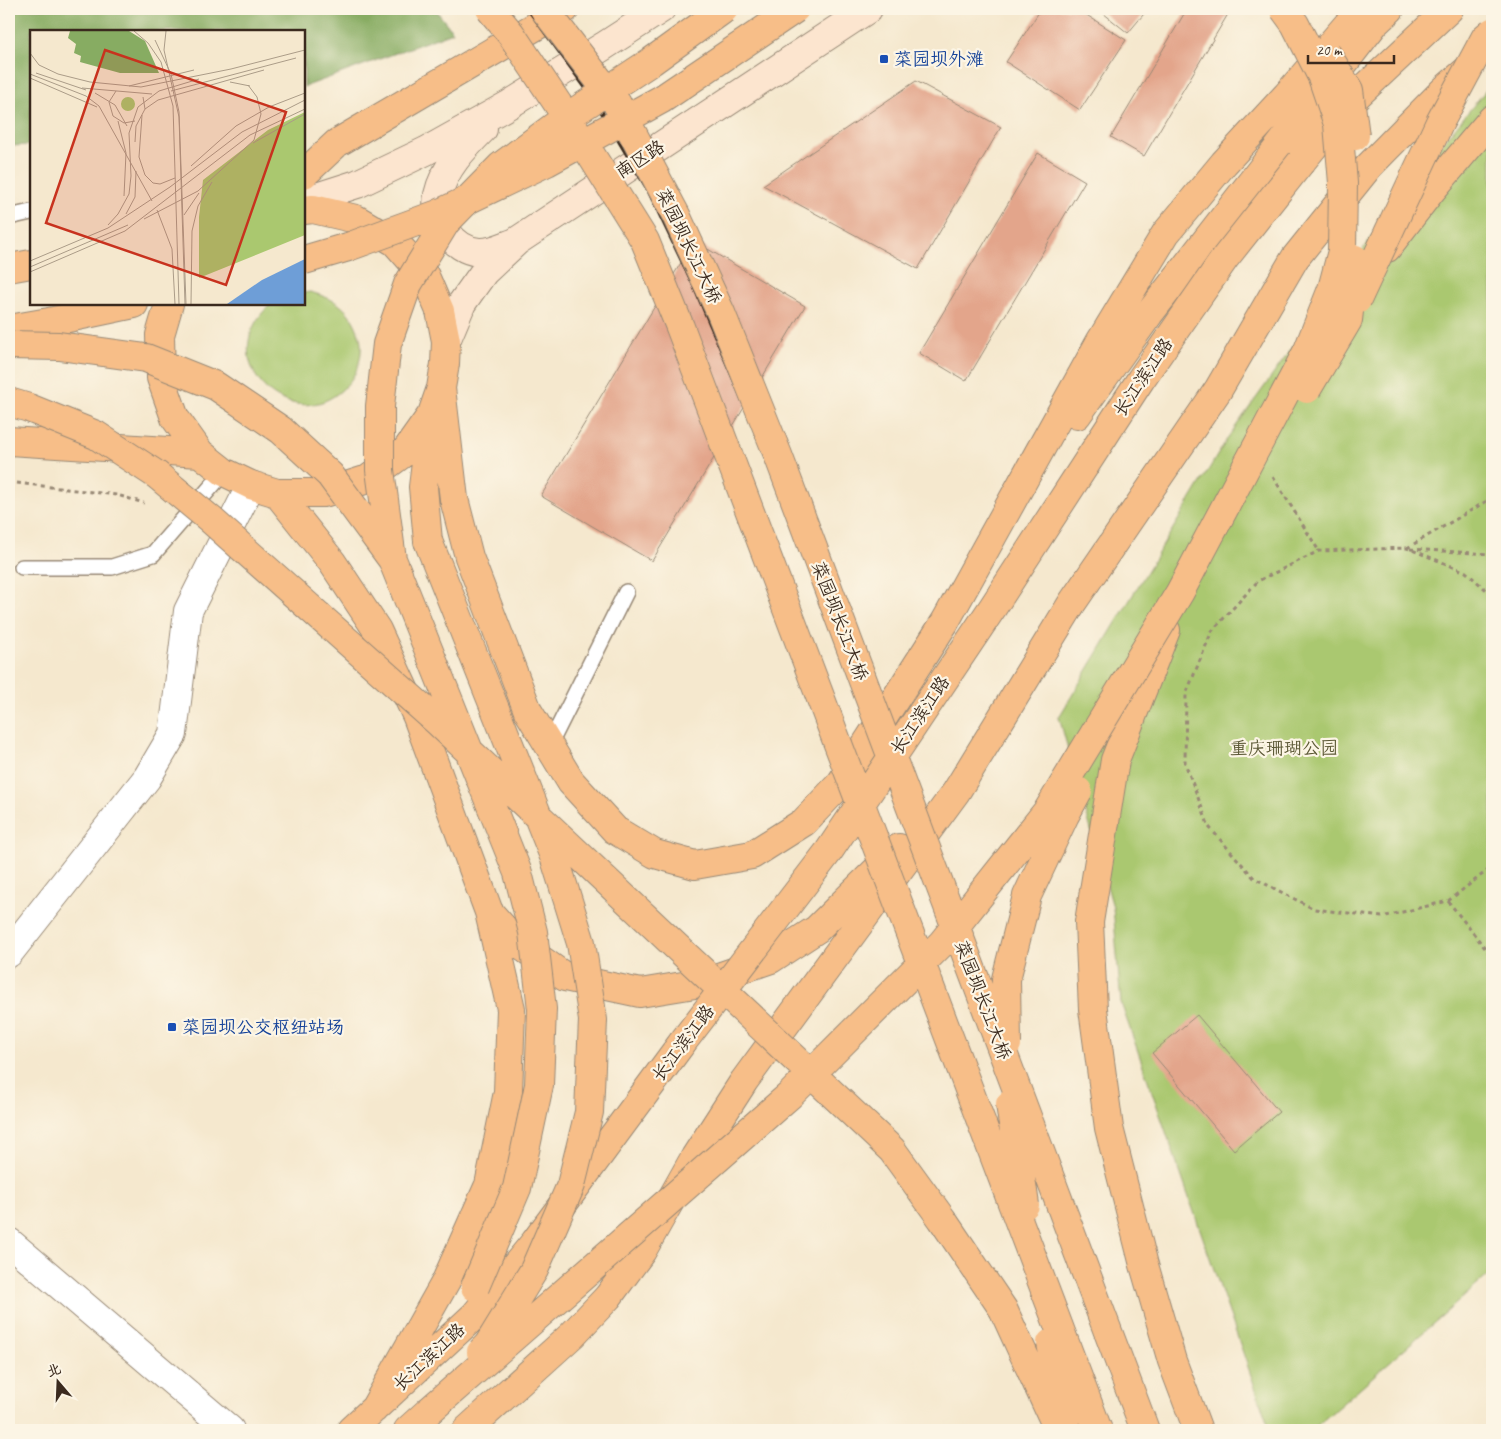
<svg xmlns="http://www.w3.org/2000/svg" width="1501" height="1439" font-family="Caveat,'LXGW WenKai TC',sans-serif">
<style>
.green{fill:#aac86f;stroke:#727946}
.forest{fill:#87ac62;stroke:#616b40}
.building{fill:#e3a58b}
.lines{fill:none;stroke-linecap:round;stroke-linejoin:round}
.lane-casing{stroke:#988976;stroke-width:18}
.street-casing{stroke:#988976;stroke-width:30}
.secondary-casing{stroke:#988976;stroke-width:30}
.primary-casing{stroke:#988976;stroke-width:30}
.path{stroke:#988976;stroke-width:3;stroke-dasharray:4 4;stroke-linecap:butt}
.lane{stroke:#fff;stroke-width:15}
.street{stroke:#fff;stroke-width:28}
.secondary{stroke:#fce5cf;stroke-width:28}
.primary{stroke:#f7be88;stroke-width:28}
.rail{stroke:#3b2a1e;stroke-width:4}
.primary-bridge-casing{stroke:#988976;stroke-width:30;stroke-linecap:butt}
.primary-bridge{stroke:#f7be88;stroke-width:28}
.transit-dot{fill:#1a4fb4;stroke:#fcf5e5;stroke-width:2}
.labels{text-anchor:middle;stroke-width:4.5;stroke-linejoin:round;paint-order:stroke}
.transit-label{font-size:18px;fill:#164399;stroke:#fcf5e5;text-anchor:start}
.street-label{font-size:18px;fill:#3b2a1e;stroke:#fcf5e5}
.park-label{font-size:18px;fill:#5c5936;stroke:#fcf5e5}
.inset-road{fill:none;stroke:#ab9c88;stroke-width:1}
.view{fill:#c8321e;fill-opacity:0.15;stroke:#c8321e;stroke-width:2.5}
.inset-edge{fill:none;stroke:#3b2a1e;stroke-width:2.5}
</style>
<rect width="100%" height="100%" fill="#fcf5e5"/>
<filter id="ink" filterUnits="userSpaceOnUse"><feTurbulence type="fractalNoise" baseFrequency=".02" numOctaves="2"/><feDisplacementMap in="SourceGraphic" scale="10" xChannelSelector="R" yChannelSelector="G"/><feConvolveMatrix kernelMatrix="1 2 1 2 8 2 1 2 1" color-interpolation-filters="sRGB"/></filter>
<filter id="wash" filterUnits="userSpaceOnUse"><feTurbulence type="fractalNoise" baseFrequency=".0096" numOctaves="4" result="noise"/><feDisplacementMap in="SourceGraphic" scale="20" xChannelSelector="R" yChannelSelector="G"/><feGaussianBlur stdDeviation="1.12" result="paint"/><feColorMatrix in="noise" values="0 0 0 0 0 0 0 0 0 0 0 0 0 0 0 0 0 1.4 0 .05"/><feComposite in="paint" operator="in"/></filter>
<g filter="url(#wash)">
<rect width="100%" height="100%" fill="#f5e8ce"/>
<path class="green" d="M1492,83V1272L1312,1430H1270L1121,1003L1113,907L1059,717L1229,436L1414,178Z
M310,292C336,299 350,308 359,334C364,349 360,368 350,381C299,446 205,363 271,304H304V293Z"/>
<path class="forest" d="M9,9H435L453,32L304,87V31H31V145L9,146Z"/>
<g id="blocks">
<path class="building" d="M1041,9H1077L1126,40L1080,110L1006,62Z
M1098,9H1148L1128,33Z
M1187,9H1231L1144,156L1111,137Z
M916,81L1001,127L918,269L763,185Z
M1038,153L1085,181L966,381L919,353Z
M694,241L805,306L652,561L541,496Z
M1197,1015L1279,1112L1234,1150L1152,1053Z"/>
</g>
</g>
<g filter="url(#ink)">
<use href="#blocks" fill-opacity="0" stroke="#988976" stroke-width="1"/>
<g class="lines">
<g class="lane-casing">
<path id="lane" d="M9,217L31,212
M22,567H112L153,554L224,472
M549,746L626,592"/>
</g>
<g class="street-casing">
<path id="street" d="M9,953L147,778L173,734L188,611L251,485
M9,1242L230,1430"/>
</g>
<g class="secondary-casing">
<path id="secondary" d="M483,129C464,148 444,168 438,195C433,220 453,250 479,252C490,253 502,247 513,243
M304,201L357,184L426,151L510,104L604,46L661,9
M446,341L462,303L484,272L517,241L868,9"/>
</g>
<g class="primary-casing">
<path id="primary" d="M1301,162L1352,100L1449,9
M304,174L337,143L565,9
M304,210L313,209L356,219L395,242L425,276L440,311L446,341L445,364L441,388L432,414L423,487L428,541
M1387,248L1431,191L1492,119
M9,268L31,264
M169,304L160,335L161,378L175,418L200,453L224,472L251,485L277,493H324L368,479L405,452L432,414
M9,329L49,322L134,304
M441,388L454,499L469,557L528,711L571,782L615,830L655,854L695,865L752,855L804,822L841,783L945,622L1100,342L1166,233L1224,163L1287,95L1361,9
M1077,415L1149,314L1375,23L1390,9
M9,441L200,453
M277,493L332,562L377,630L417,717L489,912L511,1009L508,1092L489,1185L446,1281L374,1409
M1166,630L1115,760L1089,922L1093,1009L1109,1128L1144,1265L1172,1361L1198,1430
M490,913L516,942L565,977L640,993L701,983L771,959L817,929L899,848
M351,1430L475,1315L535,1242L682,1043
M408,1430L429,1411
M467,1430L572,1335L608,1297L642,1251L695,1157L744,1081L956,792L1072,603L1218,390L1295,258L1369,166L1444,90L1467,70"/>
</g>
<path class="path" d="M1273,477L1319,551
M9,482L117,495L144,503
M1407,548L1492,498
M1410,549L1492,554
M1492,595L1466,572L1407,548L1319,551L1258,581L1212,631L1186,694L1185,763L1209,827L1254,878L1314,909L1382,917L1448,901L1492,867
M1448,901L1492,957"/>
<use href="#lane" class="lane"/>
<use href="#street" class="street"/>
<use href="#secondary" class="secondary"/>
<use href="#primary" class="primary"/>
<path class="rail" d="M528,9L594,99L648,190L693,284L761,443L1134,1430
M550,9L612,98L662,185L707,270L775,436L1151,1430"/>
<g class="primary-bridge-casing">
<path id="primary-bridge" d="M490,9L511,34L576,131L645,241L680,327L1098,1430
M544,9L616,102L676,215L721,313L778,455L1145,1430
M1325,51L1349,90L1355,136
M304,260L348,247L438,214L547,162L662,99L795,9
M1357,300L1440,122L1485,38L1492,32
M9,345L59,346L146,358L216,386L281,430L330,475L391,558
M1307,389L1348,320L1355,259
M9,402L29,408L96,435L157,475L210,519L438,722L892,1150L942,1219L1003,1309L1056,1425
M428,541L555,859L581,943L593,1020L589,1112L571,1185L534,1270L488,1345L481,1352
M682,1043L829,851L993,607L1141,379L1225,258L1301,162
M1007,1044L1006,979L1027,896L1065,815L1078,791
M1010,1104L1025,1205
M475,1287L517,1188L539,1085L542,1009L533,932L518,873L392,559L380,470V406L387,344L408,284L446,222L501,166L567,117L652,61L724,9
M1051,1343L1067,1430
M429,1411L790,1095L942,943L1048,810L1180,592L1308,350L1332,289L1342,251L1343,183L1338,124L1322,77L1295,24L1284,9"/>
</g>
<use href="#primary-bridge" class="primary-bridge"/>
</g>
</g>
<g class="transit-dot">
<rect x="879" y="54" width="10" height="10" rx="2.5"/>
<rect x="167" y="1022" width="10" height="10" rx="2.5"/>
</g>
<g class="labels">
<g class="transit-label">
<text x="894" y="65">菜园坝外滩</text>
<text x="182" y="1033">菜园坝公交枢纽站场</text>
</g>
<g class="street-label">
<text transform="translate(640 159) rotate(-33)" y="6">南区路</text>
<text transform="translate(689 246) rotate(64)" y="6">菜园坝长江大桥</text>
<text transform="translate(1143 377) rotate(-56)" y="6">长江滨江路</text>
<text transform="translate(840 621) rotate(69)" y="6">菜园坝长江大桥</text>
<text transform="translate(920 715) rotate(-56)" y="6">长江滨江路</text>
<text transform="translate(983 1000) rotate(69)" y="6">菜园坝长江大桥</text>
<text transform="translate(683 1043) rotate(-53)" y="6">长江滨江路</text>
<text transform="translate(429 1357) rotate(-43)" y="6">长江滨江路</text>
</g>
<g class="park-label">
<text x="1284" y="754">重庆珊瑚公园</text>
</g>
</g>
<g transform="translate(30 30)">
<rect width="275" height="275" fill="#f5e8ce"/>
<path d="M91 74a7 7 0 1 1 14 0a7 7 0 1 1-14 0ZM275,82V205L169,248V187L173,150L238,100Z" fill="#aac86f"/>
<path d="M40,1H99L115,11L129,43H90L50,32L51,26L44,23L46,14L38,8Z" fill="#87ac62"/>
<path d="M275,229V274H197L232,250Z" fill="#6e9ed7"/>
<path class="inset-road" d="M104,1L118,13L131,32L143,76L149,274M136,1L134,20L149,87L155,274M125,10L141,44L149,82L156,274M0,23L9,35L28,44L60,52L111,57L201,39L275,20M6,43L56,60M0,44L56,66L69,76L122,171M0,48L67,77M200,52L220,56M99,56L164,40M52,58L122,64M86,61L79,72L83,86L94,93L105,91M141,61L266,28M65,63L85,75L97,96M115,79L128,70L234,40M112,85L109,127L115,145L123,153L130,154L145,148M88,91L96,123L94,166M105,112L106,96L115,79L113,67M223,113L275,84M161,136L206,96L239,77L275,63M127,180L142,219L145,274M96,184L105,167L106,141M154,185L169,163M114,189L168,161L224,110L231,84L227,67L218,55M78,195L88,184L99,164L101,146L99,103L108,77L129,61L169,49M0,231L78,198L140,157L212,102L275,70M0,237L98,195M0,242L95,201L220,105L275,79M161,274L162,201L168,176L182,152"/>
<path class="view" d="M75,20L256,82L196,255L16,193Z"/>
<rect width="275" height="275" class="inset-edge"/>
</g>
<rect width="1501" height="1439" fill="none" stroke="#fcf5e5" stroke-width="30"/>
<g transform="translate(58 1382) rotate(341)" stroke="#fcf5e5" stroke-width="4" paint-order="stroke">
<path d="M0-4L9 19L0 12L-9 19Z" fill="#3b2a1e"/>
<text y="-8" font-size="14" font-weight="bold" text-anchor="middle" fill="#3b2a1e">北</text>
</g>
<path d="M1308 55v8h86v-8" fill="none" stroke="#3b2a1e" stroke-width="2.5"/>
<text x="1316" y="55" font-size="15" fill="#3b2a1e" stroke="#fcf5e5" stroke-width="4" paint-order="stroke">20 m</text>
</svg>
